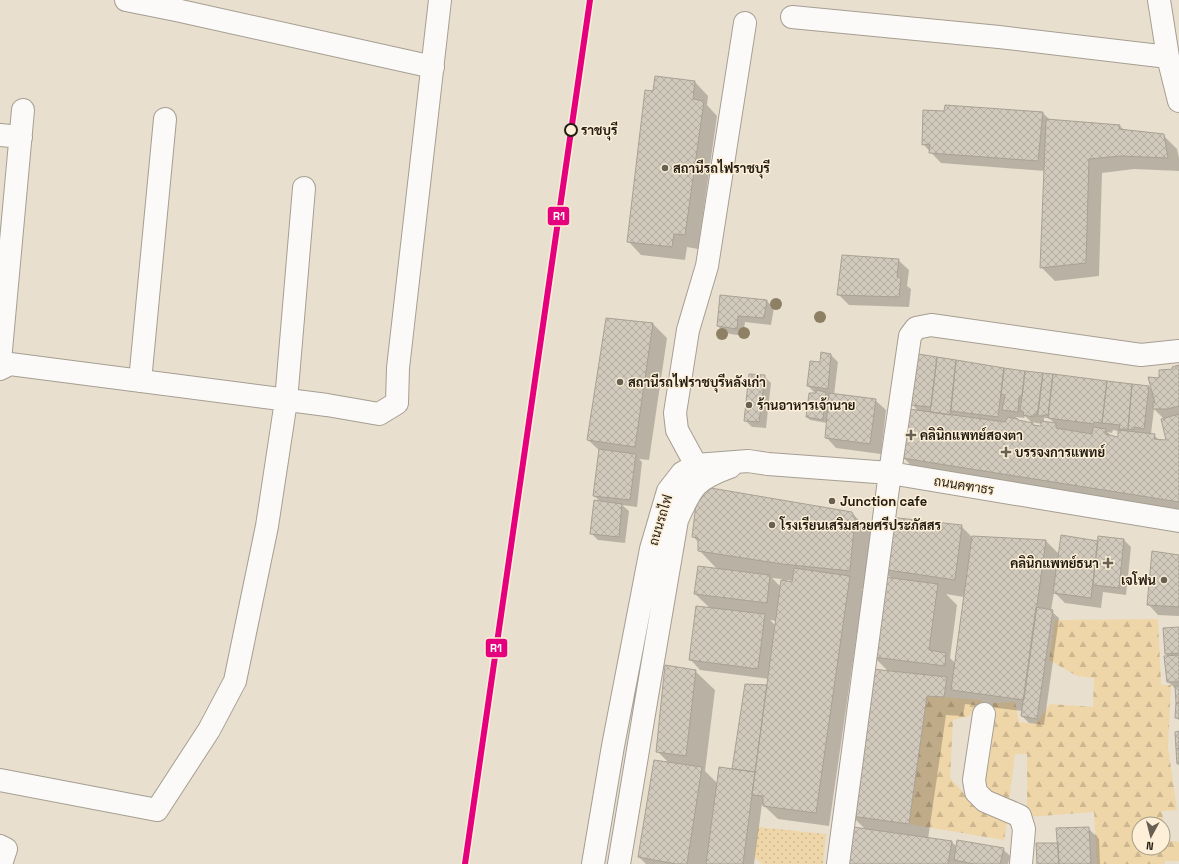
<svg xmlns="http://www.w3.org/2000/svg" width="1179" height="864" font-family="'Space Grotesk',Sarabun,sans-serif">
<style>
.grass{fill:url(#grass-dots)}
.forest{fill:url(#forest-firs);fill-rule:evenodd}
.shadow{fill:#0003;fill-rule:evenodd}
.building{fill:url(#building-cross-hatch);stroke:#a8a194}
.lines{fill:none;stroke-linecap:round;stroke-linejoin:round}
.minor-casing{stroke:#a59e92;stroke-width:24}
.minor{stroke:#fcfaf8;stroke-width:22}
.rail-1-casing{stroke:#fdefd8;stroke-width:9}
.rail-1{stroke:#e5007d;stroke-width:6}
.tree{fill:#8e8064}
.stop-dot{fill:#fdefd8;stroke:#221c11;stroke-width:2}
.poi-dot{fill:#676053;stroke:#fdefd8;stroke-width:1.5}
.labels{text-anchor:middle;stroke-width:3;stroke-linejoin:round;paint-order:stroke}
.stop-label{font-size:13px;font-weight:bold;fill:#221c11;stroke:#fdefd8;text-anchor:start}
.poi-label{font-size:13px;font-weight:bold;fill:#221c11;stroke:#fdefd8;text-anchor:start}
.street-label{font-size:13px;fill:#221c11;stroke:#fdefd8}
.line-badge{stroke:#fdefd8;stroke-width:1.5}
.badge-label{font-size:11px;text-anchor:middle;font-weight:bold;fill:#fff}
</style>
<defs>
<pattern id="grass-dots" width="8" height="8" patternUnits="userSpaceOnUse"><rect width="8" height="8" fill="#efd6a9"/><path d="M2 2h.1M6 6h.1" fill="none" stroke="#cdb790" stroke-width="1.8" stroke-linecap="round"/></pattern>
<pattern id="forest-firs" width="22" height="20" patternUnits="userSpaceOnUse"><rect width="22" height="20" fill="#efd6a9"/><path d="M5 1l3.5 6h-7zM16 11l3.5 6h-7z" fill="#cdb790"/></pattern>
<pattern id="building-cross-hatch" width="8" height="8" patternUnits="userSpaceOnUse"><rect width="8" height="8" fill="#d0c9bc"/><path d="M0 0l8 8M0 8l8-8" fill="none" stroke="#b2aca1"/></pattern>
</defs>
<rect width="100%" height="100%" fill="#e8dfce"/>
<path class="grass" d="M758,827L826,834L823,864H762L754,857Z"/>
<path class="forest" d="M1158,619L1161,685H1171L1168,747L1177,810L1162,811L1166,840L1179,842V861H1165V864H1097L1094,812L1027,817V754H1015L1009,800L999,803L985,786L996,715L992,703L1015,702L1019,722L1035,724L1050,704L1093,707L1094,678L1077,676L1049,660L1055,620ZM1139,824H1163V848H1139Z
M927,696L981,700V704L969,716L953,720L950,778L968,798L1007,822L1004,840L909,824Z"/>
<path class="shadow" d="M695,82L708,96L707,105L717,116L698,249L687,247L685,260L641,255L628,241Z
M1043,113L1050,120L1120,126L1124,130L1163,135L1177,149L1179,158V171L1134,169L1102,173L1099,276L1055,281L1041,267L1045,171L941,163L923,144Z
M898,260L909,270L907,286L911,289L909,307L849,305L838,294Z
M767,301L774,308L771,325L745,322L743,336L725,333L718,326Z
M607,319L653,324L667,338L649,460L639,459L642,462L637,507L622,505L629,511L625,543L598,540L591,533L601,502L594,496L600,451L588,440Z
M831,355L838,362L834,395L875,400L886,410L881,454L836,448L826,437L827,423L810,420L807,417L816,394L808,386L821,363Z
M919,355L1004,369L1149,387L1153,391L1160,379L1179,366V517L922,477L903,457L919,412L912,404ZM1154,409L1164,419L1167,441H1160L1154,435L1151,434ZM1025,416L1031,422L1042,424V427H1036L1033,424L1020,422L1016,417L1024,418ZM1044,418H1049L1054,423L1044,422ZM1113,430L1119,431V438L1112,436L1107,432L1112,433Z
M764,376L771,383L766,428L752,427L745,420Z
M852,513L871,533L869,590L861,589L863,591L829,826L778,819L762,804L754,864H646L639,857L669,763L657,751L695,671L715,690L705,771L718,784L733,770L768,687L769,679L700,670L690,659L711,609L695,594L717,569L699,550V543L693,536ZM772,578L782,579L781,587ZM787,580L793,581V583L786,582ZM770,620L776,621V626Z
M961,526L972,537L1046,541L1060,555L1097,542L1124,540L1131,547L1126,595L1103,592L1101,608L1065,603L1054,592L1051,611L1059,618L1044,725L1029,723L1022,716L1023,711L965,704L963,716L946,715L928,839L952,842L957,847L1003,849L1010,856L1008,864H848L866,830L852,816L889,672L874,657L892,579L882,569ZM946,594L964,597L955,663L950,658L957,605Z
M1179,556V616L1158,615L1148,604Z
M1179,628V720L1176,718V689L1168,682L1169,657L1166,654Z
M1088,828L1099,839L1100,864H1038L1059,844Z"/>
<path class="building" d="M655,76L695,81L693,99L704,101L685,235L674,234L672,247L627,242L645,90L653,91Z
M945,105L1043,112L1038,161L929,153L930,144L922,145L923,110L944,111Z
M1046,119L1120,125L1119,129L1164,134L1168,158L1120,156L1089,159L1086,263L1040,268Z
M842,255L899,259L897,277L901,278L899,297L837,295Z
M720,295L767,300L764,318L738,316L737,329L717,326Z
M606,318L653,323L635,447L587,440Z
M821,352L831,354L828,389L807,386L810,361L820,362Z
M918,354L937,357L931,407L911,405Z
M937,357L956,360L950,415L930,412Z
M956,360L1004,368L998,417L951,411Z
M1179,365V406L1167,409H1153V402L1155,403L1148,377L1159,378V370L1173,369L1172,367Z
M1004,368L1025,371L1022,397H1019L1018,412L1002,410L1005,395L1001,394Z
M1025,371L1043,373L1038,414H1034V417L1023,415L1024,412L1020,411Z
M1043,373L1053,374L1048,415H1043V416H1037Z
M749,374L765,375L759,422L744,421Z
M1053,374L1107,381L1102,423L1094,422V424L1048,418Z
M1107,381L1132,384L1128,429H1119L1120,425L1102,423Z
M1132,384L1149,386L1144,429L1134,427V430L1128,429Z
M816,390L826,392L823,420L806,417L809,393H816Z
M829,393L876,399L870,444L825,438Z
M909,409L1005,422L1008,417L1018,419V420L1033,423V425L1041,426V421L1056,423V428L1092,434L1093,427L1106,429L1105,434L1118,437V430L1155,434L1154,439L1166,440L1161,419L1179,414V502L902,458Z
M599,449L636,454L630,500L593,496Z
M711,488L852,512L855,518L850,571L782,564L698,551V538L692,537L697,496Z
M594,500L622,504L619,537L590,534Z
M889,517L962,525L955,580L881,569Z
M1061,535L1098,541L1091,598L1053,593Z
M972,536L1046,540L1024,700L951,690Z
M1098,536L1124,539L1119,588L1093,585Z
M1152,551L1179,555V607L1147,605Z
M698,566L770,575L767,603L694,594Z
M794,568L850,576L816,813L763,806V796L752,795L781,580L792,582Z
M884,577L938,584L929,650L946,653L945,666L873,657Z
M696,606L765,614L758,669L689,660Z
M1036,607L1053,610L1037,719L1021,716Z
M1179,627V653L1165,654L1163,628Z
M1179,655V682H1167L1164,656Z
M665,665L696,670L686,756L656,752Z
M872,669L947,677L944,697L927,696L909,824L851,816Z
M745,684L767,685L755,772L732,769Z
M1175,686H1179V703H1176Z
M1176,703H1179V718H1175Z
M1179,731V748L1176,749L1175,732Z
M1179,748V764H1177L1176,749Z
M654,760L702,767L687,864H676L638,857Z
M719,767L755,772L743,864H706Z
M853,827L952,841L948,864H847Z
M1089,827L1091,864H1059L1056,828Z
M957,840L1004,848L1000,864H974L954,860Z
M1036,843H1058L1059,864H1037Z"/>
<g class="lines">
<g class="minor-casing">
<path id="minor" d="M126,0L176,10L433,67
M1159,0L1168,57L1179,101
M792,17L999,37L1168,57
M0,135L21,137
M0,361L23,110
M0,369L10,364L327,405L379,414L397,403L398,368L440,0
M140,381L165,119
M696,465L677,430L675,413L688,330L707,266L745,23
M984,714L974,780L976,792L985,801L1020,816L1024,829L1021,864
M0,780L157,810L209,730L235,681L267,526L286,401L304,188
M0,846L6,849L1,864
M593,864L613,746L651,549L668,491L682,473L696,465L748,461L768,464L890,473L1179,521
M619,864L646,702L677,520C692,487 694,480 730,467
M838,864L890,473L910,336L916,328L931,325L1141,355L1179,351"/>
</g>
<use href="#minor" class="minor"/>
<g class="rail-1-casing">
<path id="rail-1" d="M465,864L590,0"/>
</g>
<use href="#rail-1" class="rail-1"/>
</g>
<g class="tree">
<circle cx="776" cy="304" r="6"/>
<circle cx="820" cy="317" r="6"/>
<circle cx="744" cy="333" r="6"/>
<circle cx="722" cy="334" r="6"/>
</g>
<circle class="stop-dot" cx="571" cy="130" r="6"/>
<g class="poi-dot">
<circle cx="665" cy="168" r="4"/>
<circle cx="620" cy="382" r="4"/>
<circle cx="749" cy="405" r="4"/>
<path d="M909 429h4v4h4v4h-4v4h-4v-4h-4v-4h4z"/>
<path d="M1004 446h4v4h4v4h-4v4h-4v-4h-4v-4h4z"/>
<circle cx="832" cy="501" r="4"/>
<circle cx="772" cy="525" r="4"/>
<path d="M1106 557h4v4h4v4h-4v4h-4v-4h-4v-4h4z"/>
<circle cx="1164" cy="580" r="4"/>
</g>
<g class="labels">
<g class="stop-label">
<text x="581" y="135">ราชบุรี</text>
</g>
<g class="poi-label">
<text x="673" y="173">สถานีรถไฟราชบุรี</text>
<text x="628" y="387">สถานีรถไฟราชบุรีหลังเก่า</text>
<text x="757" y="410">ร้านอาหารเจ้านาย</text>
<text x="920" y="440">คลินิกแพทย์สองตา</text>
<text x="1015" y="457">บรรจงการแพทย์</text>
<text x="840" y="506">Junction cafe</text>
<text x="780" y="530">โรงเรียนเสริมสวยศรีประภัสสร</text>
<text x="1099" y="568" text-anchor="end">คลินิกแพทย์ธนา</text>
<text x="1156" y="585" text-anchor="end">เจโฟน</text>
</g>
<g class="street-label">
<text transform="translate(964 485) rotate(9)" y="5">ถนนคฑาธร</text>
<text transform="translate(660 520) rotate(-73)" y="5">ถนนรถไฟ</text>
</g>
</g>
<g class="line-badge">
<rect x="547" y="206" width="23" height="20" rx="4" fill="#e5007d"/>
<rect x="485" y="638" width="23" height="20" rx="4" fill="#e5007d"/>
</g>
<g class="badge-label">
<text x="559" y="220">R1</text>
<text x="496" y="652">R1</text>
</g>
<g transform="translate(1151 836) rotate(187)"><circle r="19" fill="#fdefd8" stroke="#a59b88"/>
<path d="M0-3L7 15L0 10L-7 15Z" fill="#676053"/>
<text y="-6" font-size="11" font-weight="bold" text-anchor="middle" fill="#221c11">N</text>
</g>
</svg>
